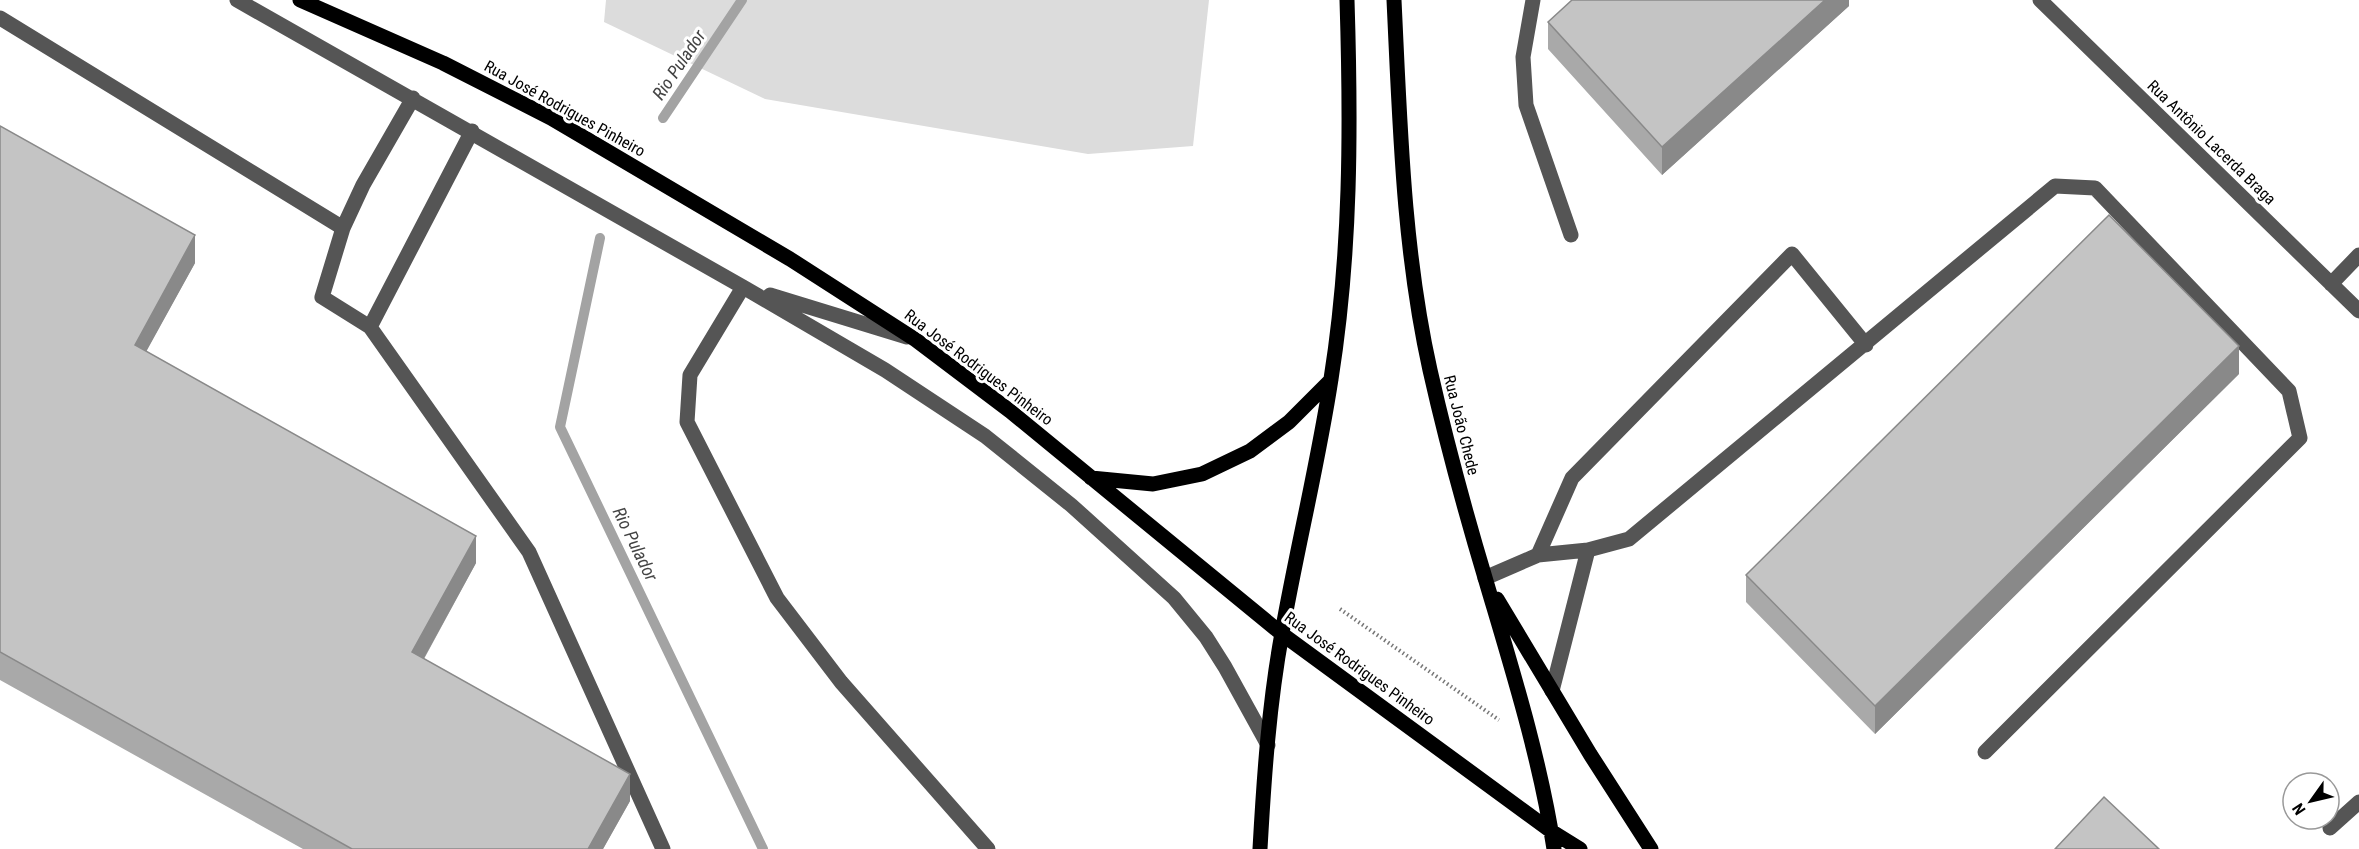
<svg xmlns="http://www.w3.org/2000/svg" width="2359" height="849" font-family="'Roboto Condensed',sans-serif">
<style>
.green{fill:#dcdcdc}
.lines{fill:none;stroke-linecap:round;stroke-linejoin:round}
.stream{stroke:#a3a3a3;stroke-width:10}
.path{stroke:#777;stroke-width:4;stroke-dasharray:1.5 3;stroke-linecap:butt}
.minor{stroke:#555;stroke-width:15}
.major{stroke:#000;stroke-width:15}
.wall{fill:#a9a9a9}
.shaded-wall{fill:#898989}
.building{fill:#c4c4c4;stroke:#898989;stroke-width:1.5}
.labels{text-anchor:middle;stroke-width:6;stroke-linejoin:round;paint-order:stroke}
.street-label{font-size:16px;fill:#000;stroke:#fff}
.water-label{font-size:18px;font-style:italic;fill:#444;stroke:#fff}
</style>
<rect width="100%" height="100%" fill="#fff"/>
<path class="green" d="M606,0H1209L1193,146L1088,154L765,99L604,22Z"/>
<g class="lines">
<path class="stream" d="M663,118L742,0
M600,238L560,427L763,849"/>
<path class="path" d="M1340,609L1499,720"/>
<path class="minor" d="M237,0L743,287L885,370L985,436L1071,505L1174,598L1206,637L1225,667L1268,745
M1533,0L1523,57L1526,105L1571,235
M2040,0L2359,311
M0,18L343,228
M413,98L363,185L343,228L322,297L370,327L529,552L663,849
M2331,284L2359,255
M743,287L690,375L687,422L777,598L841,682L988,849
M770,295L907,337
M370,327L472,131
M1538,555L1572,478L1792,254L1866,345
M1485,578L1538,555L1588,550L1629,539L2055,186L2095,188L2289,391L2300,438L1985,752
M1552,691L1588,550
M2330,828L2359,802"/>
<path class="major" d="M300,0L443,63L551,118L790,259L916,340L1010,411L1282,634L1551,831L1580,849
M1394,0C1400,124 1403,249 1430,370C1446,441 1465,511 1486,581C1512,669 1540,758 1554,849
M1091,478L1153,484L1202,474L1250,451L1289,422L1331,380
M1497,599L1590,754L1651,849
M1260,849C1264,777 1269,704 1282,633C1297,548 1318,464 1331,379C1351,253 1351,127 1347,0"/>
</g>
<path class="wall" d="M1849,0V6L1662,175L1548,49V22Z
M0,126L195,263L146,351L476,563L424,659L630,801L603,849H303L0,680Z
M2239,374L1875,734L1746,602V575Z"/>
<path class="shaded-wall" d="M1825,0H1849V6L1662,175V147Z
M195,235V263L135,372V345Z
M2239,346V374L1875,734V706Z
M476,536V563L412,680V652Z
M630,774V801L603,849H588Z"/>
<path class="building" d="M1572,0H1825L1662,147L1548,22Z
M0,126L195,235L135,345L476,536L412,652L630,774L588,849H352L0,652Z
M2109,215L2239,346L1875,706L1746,575Z
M2104,797L2159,849H2055Z"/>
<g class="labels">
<g class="street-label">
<text transform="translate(565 108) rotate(29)" y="6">Rua José Rodrigues Pinheiro</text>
<text transform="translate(2212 142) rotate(44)" y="6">Rua Antônio Lacerda Braga</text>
<text transform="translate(979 367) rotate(37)" y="6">Rua José Rodrigues Pinheiro</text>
<text transform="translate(1462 425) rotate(76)" y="6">Rua João Chede</text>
<text transform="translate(1360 668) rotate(36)" y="6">Rua José Rodrigues Pinheiro</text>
</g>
<g class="water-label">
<text transform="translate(679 65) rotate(-56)" y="6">Rio Pulador</text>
<text transform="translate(635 544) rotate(64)" y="6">Rio Pulador</text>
</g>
</g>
<g transform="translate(2311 801) rotate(236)"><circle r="28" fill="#ffffff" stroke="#999999" stroke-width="1.5"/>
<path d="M0-4.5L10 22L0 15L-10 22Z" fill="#000000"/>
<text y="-9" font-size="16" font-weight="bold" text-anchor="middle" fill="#000000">N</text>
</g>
</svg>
